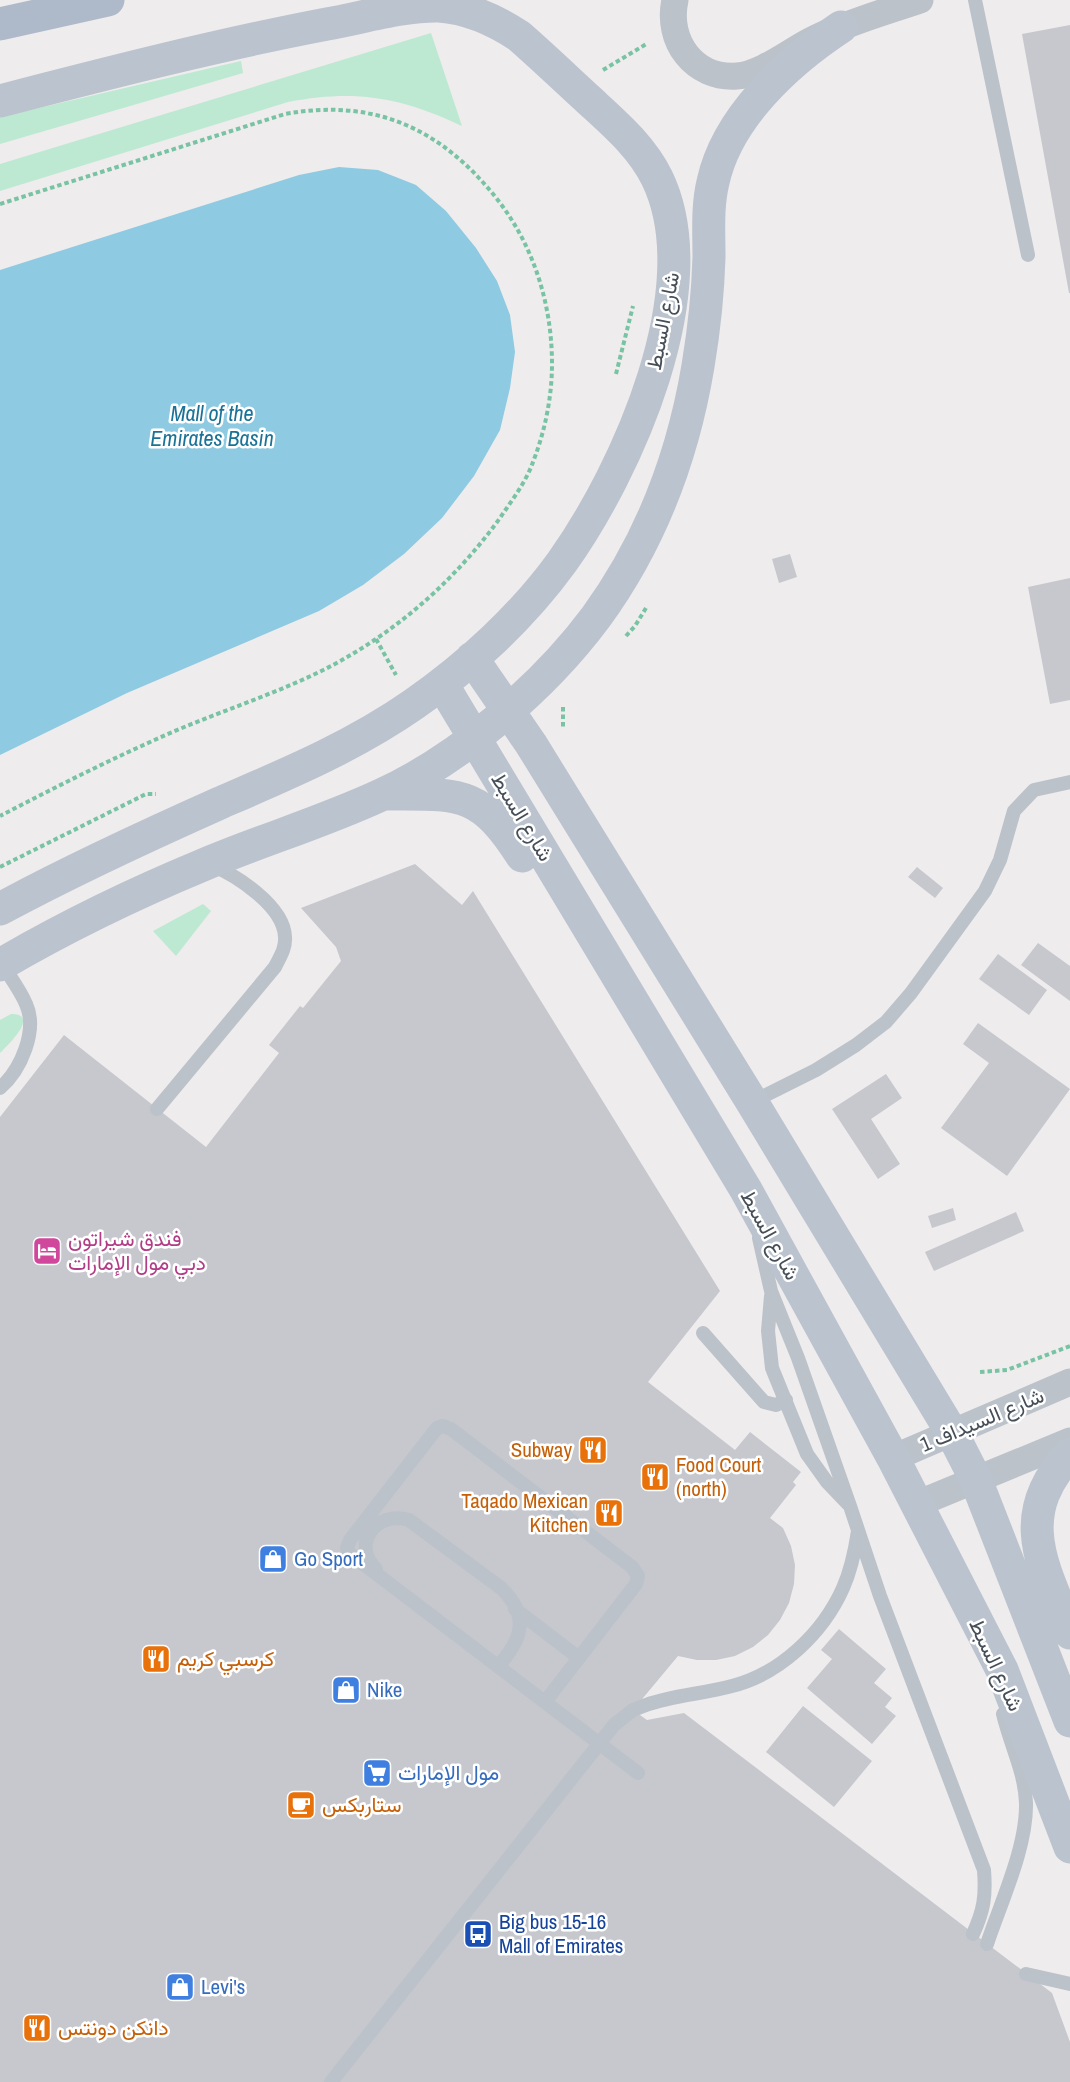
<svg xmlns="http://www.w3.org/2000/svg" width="1070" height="2082" font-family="'Archivo Narrow',Vazirmatn,sans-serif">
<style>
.green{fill:#bde9d2}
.water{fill:#8ecae2}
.building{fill:#c7c8ce}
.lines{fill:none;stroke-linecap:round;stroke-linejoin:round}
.path{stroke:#79c3a5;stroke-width:4;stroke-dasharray:4.5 3;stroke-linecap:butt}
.lane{stroke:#bbc2ca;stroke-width:14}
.street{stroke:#bbc2ca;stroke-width:27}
.secondary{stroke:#bbc3ce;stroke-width:33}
.primary{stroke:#aeb9c9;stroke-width:33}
.labels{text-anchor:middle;stroke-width:5;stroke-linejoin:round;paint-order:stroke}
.street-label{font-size:21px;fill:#464e57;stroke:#fff}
.hotel-label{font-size:21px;fill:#b23c85;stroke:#fff;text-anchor:start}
.food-label{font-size:21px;fill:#c56008;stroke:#fff;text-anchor:start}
.shop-label{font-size:21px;fill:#366cbe;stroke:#fff;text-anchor:start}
.transit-label{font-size:21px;fill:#164399;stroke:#fff;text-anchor:start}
.water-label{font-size:22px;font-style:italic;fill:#1a7397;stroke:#fff}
</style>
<rect width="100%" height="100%" fill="#eeecec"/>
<path class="green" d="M431,33L462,126C401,97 355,89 288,102L0,191V164Z
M241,61L243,73L0,144V117Z
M203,904L211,911L176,956L153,931Z
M11,1014C41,1014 7,1046 0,1053V1020Z"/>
<path class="water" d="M339,167L378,170L416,185L446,211L476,248L497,281L510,315L515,352L510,388L500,430L474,476L442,518L404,554L363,585L319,611L127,693L0,755V270L299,175Z"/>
<path class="building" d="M1070,25V293H1069L1022,34Z
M790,554L797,577L779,583L772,559Z
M1070,578V700L1050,704L1028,587Z
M415,864L462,905L473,891L720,1291L648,1382L735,1450L750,1432L801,1472L793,1482L796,1485L770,1518L783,1528L791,1546L795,1565L794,1584L789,1603L780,1620L768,1635L753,1647L735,1656L716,1660H697L678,1656L633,1710L647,1720L684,1713L1052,1993L1070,2042V2082H0V1117L64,1035L206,1147L279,1053L269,1045L300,1006L303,1008L341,961L336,947L301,908Z
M917,867L943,888L935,898L908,877Z
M1038,943L1070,966V1001L1021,965Z
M998,954L1047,990L1029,1015L979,979Z
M978,1023L1070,1089L1007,1176L941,1128L989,1063L963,1044Z
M886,1074L902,1098L871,1119L900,1164L878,1179L832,1109Z
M953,1208L956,1220L932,1228L928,1216Z
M1016,1212L1024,1231L934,1271L925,1252Z
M839,1629L886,1669L874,1683L892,1698L885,1707L896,1716L872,1744L807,1688L832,1659L821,1650Z
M803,1706L872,1761L834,1807L766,1752Z"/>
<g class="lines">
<path class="path" d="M603,70L648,43
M0,204L285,114C374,98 441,128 497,199C534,246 552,305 552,364C552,397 545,431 533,462C526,482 512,500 500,518C456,579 400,629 333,665C278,694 216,712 159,738C105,762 52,789 0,816
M616,374L633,306
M626,636L635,626L646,608
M376,639L396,675
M563,707V729
M0,867L146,794H156
M980,1372L1007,1370L1070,1346"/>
<path class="lane" d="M975,0L1028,255
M0,1088C21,1070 38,1030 26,1004C20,990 10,977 2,964
M752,1102L816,1070L856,1045L886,1022L911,993L985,891L1000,860L1014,811L1034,790L1070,782
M157,1109L275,967C280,957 286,948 285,937C284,906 236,875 211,865
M759,1238L771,1291L798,1358L850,1506L880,1596L984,1870C986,1896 984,1910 973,1934
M771,1296L768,1331L772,1368L807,1454L827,1482L848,1504
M703,1333L764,1402L776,1405L786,1400
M376,1569C351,1545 375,1510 409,1520L501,1588C529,1615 523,1638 500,1664
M515,1609L579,1658
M545,1702L636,1584L638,1576L632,1567L451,1429L443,1426L437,1428L350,1540L347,1548L349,1553L638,1773
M987,1944C1001,1902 1027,1847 1026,1803C1025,1772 1010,1744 1003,1714
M1026,1974L1070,1984
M331,2082L614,1725L633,1710L646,1705C674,1695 703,1694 732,1686C780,1674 823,1633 843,1588C851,1570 855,1551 858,1531"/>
<path class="street" d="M675,0C666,41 694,79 737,76C763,74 792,49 816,38C849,22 885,12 920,0
M893,1458L1070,1382
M917,1504L1070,1441"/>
<path class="secondary" d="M0,101C108,73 217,45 327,24C361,18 405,5 439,6C468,8 495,20 519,36C543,57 566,79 590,101C615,124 642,147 657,178C710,287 627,471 562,562C523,616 469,666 414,704C354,746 287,774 220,803C146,836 72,870 0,909
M472,658L531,744L752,1102L952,1433L976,1480L1070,1721
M442,684L746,1190L893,1458L1002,1670L1070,1847
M387,794C460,794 480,790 522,856
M0,965C65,927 133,894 203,865C262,840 323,822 381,795C460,759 544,687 596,617C650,543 683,456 698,366C704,330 708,293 709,257C709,232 707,207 713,182C727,117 788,62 841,27
M1070,1454C1012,1516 1043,1566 1070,1633"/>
<path class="primary" d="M0,24L108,0"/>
</g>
<defs>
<g id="hotel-square" transform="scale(1.5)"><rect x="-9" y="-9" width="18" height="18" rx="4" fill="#d1479c" stroke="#fff"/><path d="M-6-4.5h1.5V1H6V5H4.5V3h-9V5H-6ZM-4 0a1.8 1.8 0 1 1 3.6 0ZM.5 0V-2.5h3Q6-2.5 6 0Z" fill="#fff"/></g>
<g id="restaurant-square" transform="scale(1.5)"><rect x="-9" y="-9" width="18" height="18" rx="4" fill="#e8710a" stroke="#fff"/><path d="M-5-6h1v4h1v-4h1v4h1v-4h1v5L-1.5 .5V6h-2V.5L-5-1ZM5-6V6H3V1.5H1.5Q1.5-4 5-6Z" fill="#fff"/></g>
<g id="shop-square" transform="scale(1.5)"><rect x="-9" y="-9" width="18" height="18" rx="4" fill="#3f7fe0" stroke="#fff"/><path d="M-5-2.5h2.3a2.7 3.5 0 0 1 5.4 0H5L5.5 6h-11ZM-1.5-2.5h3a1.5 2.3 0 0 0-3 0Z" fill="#fff"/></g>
<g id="supermarket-square" transform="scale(1.5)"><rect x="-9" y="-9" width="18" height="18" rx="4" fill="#3f7fe0" stroke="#fff"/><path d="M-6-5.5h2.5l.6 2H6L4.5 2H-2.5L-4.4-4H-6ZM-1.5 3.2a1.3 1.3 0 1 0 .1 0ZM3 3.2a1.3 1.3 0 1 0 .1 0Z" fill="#fff"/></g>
<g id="cafe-square" transform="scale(1.5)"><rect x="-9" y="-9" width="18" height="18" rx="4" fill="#e8710a" stroke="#fff"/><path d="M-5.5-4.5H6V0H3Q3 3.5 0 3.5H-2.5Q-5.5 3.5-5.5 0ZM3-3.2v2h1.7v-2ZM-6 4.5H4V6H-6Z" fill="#fff"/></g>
<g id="bus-square" transform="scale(1.5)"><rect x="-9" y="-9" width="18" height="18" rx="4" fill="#1a4fb4" stroke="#fff"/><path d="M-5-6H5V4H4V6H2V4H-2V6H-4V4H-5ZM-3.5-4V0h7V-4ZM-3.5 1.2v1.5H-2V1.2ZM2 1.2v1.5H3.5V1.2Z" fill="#fff"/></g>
</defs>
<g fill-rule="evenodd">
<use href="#hotel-square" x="47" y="1251"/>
<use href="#restaurant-square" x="593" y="1450"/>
<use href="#restaurant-square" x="655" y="1477"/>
<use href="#restaurant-square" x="609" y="1513"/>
<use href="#shop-square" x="273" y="1559"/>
<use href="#restaurant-square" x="156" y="1659"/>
<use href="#shop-square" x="346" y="1690"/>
<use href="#supermarket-square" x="377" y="1773"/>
<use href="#cafe-square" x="301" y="1805"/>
<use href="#bus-square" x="478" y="1934"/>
<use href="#shop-square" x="180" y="1987"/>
<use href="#restaurant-square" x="37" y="2028"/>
</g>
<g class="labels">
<g class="street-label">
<text transform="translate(663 321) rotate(-79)" y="7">شارع السبط</text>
<text transform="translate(522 817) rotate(59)" y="7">شارع السبط</text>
<text transform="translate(770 1235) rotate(61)" y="7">شارع السبط</text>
<text transform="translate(982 1420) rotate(-23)" y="7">شارع السيداف 1</text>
<text transform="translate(996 1665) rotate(65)" y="7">شارع السبط</text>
</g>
<g class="hotel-label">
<text x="68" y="1246">فندق شيراتون<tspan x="68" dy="24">دبي مول الإمارات</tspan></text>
</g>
<g class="food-label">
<text x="572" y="1457" text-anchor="end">Subway</text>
<text x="676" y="1472">Food Court<tspan x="676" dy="24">(north)</tspan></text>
<text x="588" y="1508" text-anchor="end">Taqado Mexican<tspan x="588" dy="24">Kitchen</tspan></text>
<text x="177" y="1666">كرسبي كريم</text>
<text x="322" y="1812">ستاربكس</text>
<text x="58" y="2035">دانكن دونتس</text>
</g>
<g class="shop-label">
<text x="294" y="1566">Go Sport</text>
<text x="367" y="1697">Nike</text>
<text x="398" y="1780">مول الإمارات</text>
<text x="201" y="1994">Levi's</text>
</g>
<g class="transit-label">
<text x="499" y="1929">Big bus 15-16<tspan x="499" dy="24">Mall of Emirates</tspan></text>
</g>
<g class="water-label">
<text x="212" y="421">Mall of the<tspan x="212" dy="25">Emirates Basin</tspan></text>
</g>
</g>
</svg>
